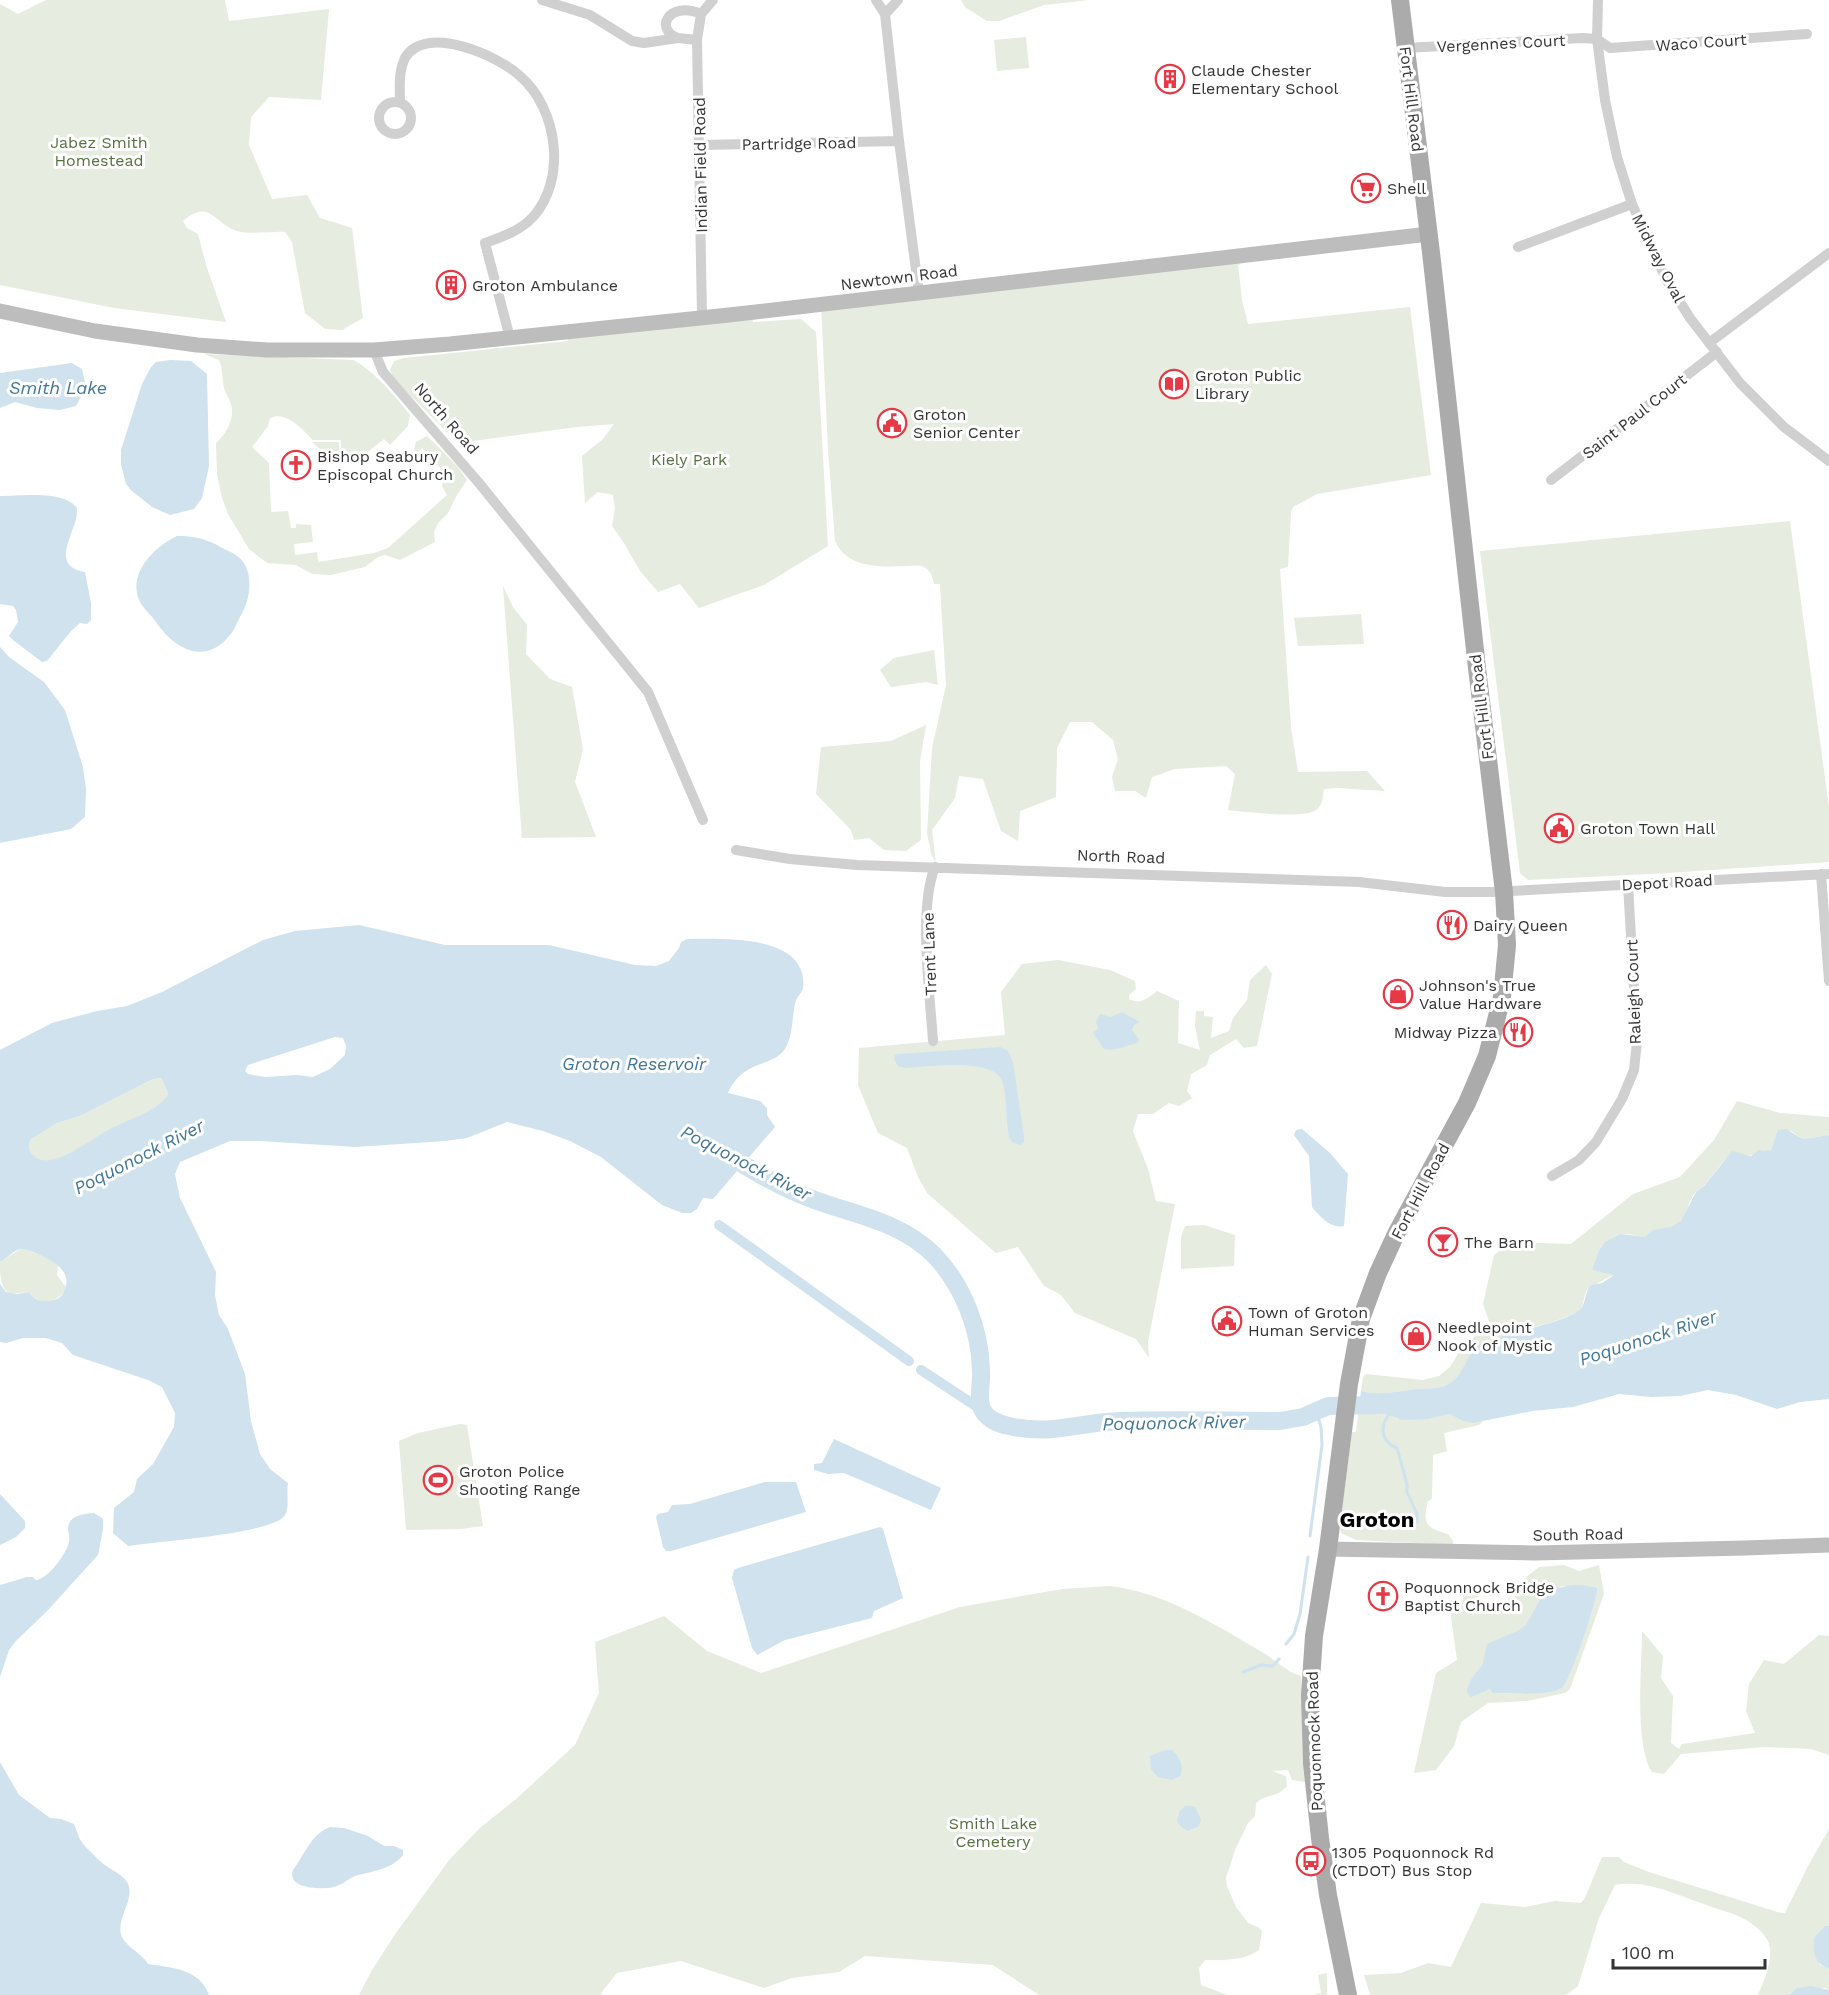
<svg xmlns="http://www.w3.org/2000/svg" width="1829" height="1995" font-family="'Work Sans',sans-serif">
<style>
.green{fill:#e6ecdf;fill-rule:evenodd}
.water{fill:#cfe2ee;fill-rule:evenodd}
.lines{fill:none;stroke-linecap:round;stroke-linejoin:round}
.stream{stroke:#cfe2ee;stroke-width:3}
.canal{stroke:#cfe2ee;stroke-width:10}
.river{stroke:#cfe2ee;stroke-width:18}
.minor{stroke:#d0d0d0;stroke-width:10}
.secondary{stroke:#bdbdbd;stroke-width:15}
.primary{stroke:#ababab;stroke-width:18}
.labels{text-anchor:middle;stroke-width:6;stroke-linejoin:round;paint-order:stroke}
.street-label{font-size:16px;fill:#333;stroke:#fff}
.poi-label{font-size:16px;fill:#333;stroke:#fff;text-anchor:start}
.park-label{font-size:16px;fill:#56703f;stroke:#fff}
.water-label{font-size:18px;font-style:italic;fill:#3f7597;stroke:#fff}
.district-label{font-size:22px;font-weight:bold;fill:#000;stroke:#fff}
</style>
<rect width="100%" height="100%" fill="#fff"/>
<path class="green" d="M46,0H225L229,21L329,9L321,100L269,97L251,117L249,145L272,199L307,195L320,218L352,228L363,318L342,330L325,329L305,313L292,242L285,232C272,231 248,235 237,231C213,223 210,198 183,221L187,228L198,234L207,268L226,322L114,308L0,285V4L18,14Z
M961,0H1089L1044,5L999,21H987L965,7Z
M1026,37L1029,68L997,71L994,40Z
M1238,263L1241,264L1238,265L1242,300L1248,324L1410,307L1431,475L1317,494L1293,507L1291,512L1288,567L1280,569L1291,727L1298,772L1367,771L1385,791L1338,788L1324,789C1323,796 1323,805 1316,810C1305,819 1245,812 1228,810L1235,774L1226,766L1175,769L1152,777L1146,798L1135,791H1115L1112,777L1118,759L1113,740L1092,722H1070L1057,748L1056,797L1020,811L1018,841L1001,831L983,779L959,776L955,798L932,830L936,863L932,856L927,834L932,748L946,685L940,584H934C933,578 931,571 925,568C920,564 913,566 907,566C881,567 848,569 835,541L828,449L821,305Z
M751,312L753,322L801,319L816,332L828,546L764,585L699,608L680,584L658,592L640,571L624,543L612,526L615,508L613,495L598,492L585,503L582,456L603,439L614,424L577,427L458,443L393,378L390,370L394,361L404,358L568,341L567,335Z
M204,354L353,360C371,368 398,399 410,415L408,426L391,444L390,445L384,439L359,459L363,467L354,458L341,457V440H313C303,430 286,410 270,418L268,426L252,447L269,463L271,512L288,511L291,528H296V524L311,525L313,542L294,544L295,555L317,552L318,562L374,553L388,548L447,495L442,486L443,481L448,476L422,448L417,453L414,450L416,442L427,436L458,467L467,480L457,495L448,513L438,523L434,532L435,542L400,560L385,555L378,557L365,567L331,575L312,574L296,565L268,563L263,560L249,549L228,514L222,498L217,474L216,443C228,432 236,417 230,401C228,396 225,393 224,388C222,378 223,369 219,360Z
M312,442H339V457L335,455L328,456Z
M1790,521L1829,807V862L1669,873L1528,880L1520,873L1480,551Z
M503,586L513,607L527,625L526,654L550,679L572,687L583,749L575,782L596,837L522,838Z
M1361,614L1364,644L1298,646L1294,618Z
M934,650L938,685L926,682L891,687L880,670L894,658Z
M926,725L920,761L921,840L906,851L884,850L869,838L854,840L851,830L816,794L821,747L891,741Z
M1058,960L1110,970L1135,981L1136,989L1129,995V999C1141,1005 1148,998 1157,991L1179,1001L1178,1043L1200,1050L1195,1026L1196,1011H1204V1016L1213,1017L1211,1038L1229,1031L1233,1018L1247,1000L1250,980L1266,965L1272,974L1257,1046L1244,1048L1236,1039L1210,1055L1207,1065L1191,1074L1187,1091L1192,1098L1179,1106L1169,1103L1153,1114H1138L1133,1131L1148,1169L1156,1201L1175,1204L1148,1342L1149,1358L1136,1339L1075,1313L1061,1295L1044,1286L1018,1247L996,1253L927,1193L918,1177L907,1148L878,1133L858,1085L859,1048L1005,1035L1001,992L1022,964Z
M161,1078L165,1086L168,1094C160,1110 124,1121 109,1130C92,1138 52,1173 34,1156C28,1151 29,1147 30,1140L57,1123L80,1116L153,1079Z
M1737,1101L1780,1113L1829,1117V1135L1803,1139L1791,1131L1776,1137L1771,1150C1757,1154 1748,1158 1735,1152C1722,1159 1716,1172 1706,1183C1703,1187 1699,1189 1695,1193C1688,1201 1687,1215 1680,1222C1671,1231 1655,1229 1645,1237C1639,1237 1632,1234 1625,1234C1613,1233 1597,1260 1592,1270L1615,1274C1610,1277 1589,1287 1587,1290C1584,1295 1584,1303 1581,1308C1574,1318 1523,1331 1510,1331L1504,1336L1480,1344L1476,1346C1470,1357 1463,1373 1453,1381C1441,1390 1430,1388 1417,1389C1399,1391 1380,1396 1361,1391L1363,1377L1366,1374L1423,1380L1439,1376L1450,1367L1463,1346L1490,1324L1483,1304L1494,1255L1512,1242L1571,1244L1633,1194L1680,1177L1714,1140Z
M1204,1225L1235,1235L1234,1266L1181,1269V1237L1185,1226Z
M22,1248L48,1258L58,1265L57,1275L66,1287C60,1303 40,1307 29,1292L11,1294C0,1289 0,1275 0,1262Z
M1367,1410L1388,1413L1398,1419H1429L1450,1414L1467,1422L1483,1421L1479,1425L1444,1433L1447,1451L1433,1455L1432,1499L1428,1501C1422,1524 1426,1528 1448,1534L1453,1541V1545L1356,1540L1341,1533L1340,1523L1352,1432H1356L1358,1415Z
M460,1424L467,1425L483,1526L461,1529L406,1530L399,1441L418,1433Z
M1564,1565L1579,1571L1599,1565L1604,1594L1570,1689L1565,1693L1527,1701L1488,1703L1461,1722L1454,1746L1436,1770L1414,1773L1436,1673L1457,1660L1449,1603L1463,1600L1462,1584L1480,1592L1477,1607L1508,1602V1598L1530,1592L1526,1577L1539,1567ZM1550,1582L1559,1588L1562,1586L1597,1591C1596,1604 1570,1681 1562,1688C1550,1697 1508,1693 1492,1693L1491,1689L1466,1692L1471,1679L1483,1663L1515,1632L1527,1625Z
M1110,1586C1166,1593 1214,1624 1262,1652C1276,1660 1285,1671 1301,1676L1305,1782L1292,1780L1288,1770L1272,1771L1286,1776L1287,1786C1276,1799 1267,1793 1256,1803L1255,1816L1248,1823L1235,1850L1226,1878L1227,1886L1236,1907L1248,1923L1258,1927L1262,1931L1259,1950C1244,1961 1223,1960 1205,1960L1199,1968L1201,1985L1227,1995H1039L993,1965L865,1956L839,1972L792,1978L764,1988L681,1961L617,1973L601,1993L602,1995H359L372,1970L396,1933L450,1859L481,1827L515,1800L575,1745L599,1693L595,1642L664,1616L707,1651L761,1673L960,1607L1062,1589ZM1165,1750L1180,1776L1173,1780L1153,1756ZM1186,1805H1189L1182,1828L1178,1822V1815Z
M1642,1631L1663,1656L1661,1678L1673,1696L1671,1743L1679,1749L1682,1744L1755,1733L1746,1711L1749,1684L1764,1660L1784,1664L1819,1635L1829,1636V1755L1811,1749L1765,1747L1681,1754L1664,1774L1652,1772C1634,1744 1642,1666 1642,1631Z
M1829,1829V1926H1825L1819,1964L1829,1970V1990L1825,1988L1792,1992L1789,1995H1758C1764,1981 1775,1956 1768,1941C1762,1930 1751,1922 1740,1917C1731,1912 1719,1910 1709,1906C1680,1896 1647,1879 1615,1885L1599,1918L1578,1986L1566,1995H1370L1364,1975L1401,1973L1428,1963L1451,1967L1481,1903L1525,1907L1555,1901L1581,1903L1585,1898L1602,1857H1619L1624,1862L1649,1872L1781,1913H1785L1808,1866Z
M1327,1973V1995H1313L1321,1993L1318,1975Z"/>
<path class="water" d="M170,360L191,361L207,374L209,466L202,498L194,509L170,515L152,507L131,490L126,484L121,464V450L142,384L151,367L156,362Z
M72,363L82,369L86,387L76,406L60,410L37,408L15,402L0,408V373Z
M0,496C21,496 64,490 77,508C79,531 46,565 85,572L91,603V620L87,624L80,623L71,631L47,661L42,662L13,640L9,636L18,622L16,610L13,606L0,604Z
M177,536C193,536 203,538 217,545C223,549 231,551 237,556C255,569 251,598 241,615C238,620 236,626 233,631C208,667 176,651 156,622C151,614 143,609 139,600C128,573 154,547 177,536Z
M0,647L9,657L44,682L65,710L83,767L86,789L85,817L71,829L0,843Z
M359,925L445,945H549L635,965L656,966L669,961L679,948L681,942L687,939C718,939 788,935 801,970C803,975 804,983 803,988C802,992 798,996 796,1000C792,1014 793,1037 785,1049C772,1068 743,1059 728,1093L760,1101L767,1108V1115L775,1127L713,1199L703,1198L697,1209L691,1213H682L662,1205L601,1157L570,1141L543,1131L507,1122L467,1138L445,1141L355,1147L260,1141H230L180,1162L175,1174L180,1198L216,1272L215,1295L219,1315L228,1329L245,1374L251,1421L260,1454L270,1469L288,1483C286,1493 290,1506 285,1515C275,1534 154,1541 128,1546L113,1533L114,1508L134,1492L137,1479L153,1464L174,1427L175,1413L162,1387L148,1380L73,1355L62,1343L46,1338H23L6,1343L0,1342V1284L6,1292L17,1294L29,1292C34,1300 40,1301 49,1301C57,1300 61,1298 64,1291C75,1270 48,1258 33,1252C28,1251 25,1248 20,1249C13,1251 6,1259 0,1262V1050L52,1023L97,1011L127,1006L162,992L263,940L295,931ZM335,1037L343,1038L346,1046L345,1055L330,1069L313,1077L297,1075L265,1077L248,1074L245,1071L248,1065ZM153,1079L161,1078L165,1086L168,1094C160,1110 124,1121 108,1130C92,1138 52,1172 34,1156C28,1151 29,1147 30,1140L57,1123L80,1116Z
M1122,1012L1140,1022L1134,1025L1132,1030L1139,1039L1138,1043C1125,1045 1116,1052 1104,1049L1093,1033L1098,1029L1096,1022L1100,1014L1111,1017Z
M1000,1047L1008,1051L1013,1062L1024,1136V1142L1021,1145L1013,1143L1009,1137C1005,1119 1008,1098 1002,1081C994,1057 925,1067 905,1068L898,1066L894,1059L895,1055L899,1054Z
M1302,1129L1330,1153L1348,1174L1344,1226C1331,1229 1320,1217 1312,1207L1309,1156L1294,1135L1296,1130Z
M1786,1129L1803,1139L1829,1135V1399L1800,1402L1777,1409L1736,1395L1708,1390L1680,1396L1651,1397L1619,1394L1573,1407L1532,1411L1473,1423L1463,1421L1450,1414L1429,1419L1402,1420L1376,1410H1367L1358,1415L1361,1391C1380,1396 1399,1391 1417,1389C1430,1388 1441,1390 1453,1381C1464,1372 1467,1356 1476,1346C1485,1337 1501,1341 1510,1331C1524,1331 1574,1319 1582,1307C1586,1300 1585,1292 1591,1285L1602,1283L1614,1275L1592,1270L1599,1251L1605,1242L1621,1234L1645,1237L1653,1230L1671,1227L1681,1221L1696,1192L1704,1186L1732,1151L1751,1156L1759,1150L1763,1151L1771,1150L1778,1130Z
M834,1439L941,1488L931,1510L844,1473L828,1474L814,1470V1464L822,1463Z
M765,1482H796L806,1512L671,1551H666L663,1547L656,1517L658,1514L668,1512L672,1505L690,1504Z
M0,1494L25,1521V1528L16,1537L0,1545Z
M94,1513L103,1519V1529L98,1555L48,1610L15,1642L9,1650L0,1677V1585L27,1577H32L36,1580C48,1579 67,1553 69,1542C70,1537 68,1532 68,1528C69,1515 84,1514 94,1513Z
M880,1527L883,1529L903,1598L874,1611L872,1618L785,1640L757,1655L752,1648L732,1578L734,1570L738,1568Z
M1550,1582L1559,1588C1570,1584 1585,1584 1597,1588V1591C1596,1604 1570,1682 1562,1688C1549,1697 1508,1693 1492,1693L1490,1689L1471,1697L1466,1692L1471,1679L1483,1663L1487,1644L1515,1632L1526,1625Z
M1165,1750H1172C1179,1756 1185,1767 1180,1776L1173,1780L1158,1777L1151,1769L1150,1756Z
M0,1762L19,1795L50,1818L61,1819L74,1824C77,1830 78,1837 81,1841C86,1848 95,1856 101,1862C110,1870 120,1872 127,1882C137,1899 114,1919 122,1937C127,1948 142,1953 148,1964C172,1968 199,1968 209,1995H0Z
M1186,1805L1195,1807L1201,1819L1199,1826L1188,1831L1182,1828L1177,1822L1179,1812Z
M330,1827L344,1828L368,1836L384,1846H394L403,1850V1855C391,1870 372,1871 355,1876C348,1879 342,1885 334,1887C322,1890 286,1889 293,1870C305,1854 311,1834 330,1827Z
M1825,1926H1829V1970C1814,1962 1813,1954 1814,1938Z
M1811,1986L1829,1990V1995H1789L1797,1988Z"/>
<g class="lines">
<path class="stream" d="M1392,1411C1380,1423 1379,1441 1397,1448L1407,1484V1492L1417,1514V1522
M1310,1536L1322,1445L1321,1427L1316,1410
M1286,1644L1294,1634L1300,1614L1308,1557
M1243,1672L1261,1665L1273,1666L1279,1659"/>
<path class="canal" d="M719,1225L909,1361
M921,1370L982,1410"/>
<path class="river" d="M724,1152C752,1171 780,1187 812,1199C854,1215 900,1221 934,1255C963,1285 980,1329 981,1370C982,1382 978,1395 981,1406C984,1418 998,1424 1009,1426C1052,1436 1080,1422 1121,1421C1174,1419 1227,1421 1280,1421L1303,1417L1328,1406L1382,1405"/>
<path class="minor" d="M542,0L590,15L632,41L644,43L678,38L697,40
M876,0L885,14L899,141L919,293
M1598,0L1597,39L1605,100L1617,157L1632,204L1667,281L1690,318L1740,383L1784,427L1829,461
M885,14L898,0
M678,38C654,30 668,0 701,14
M1406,48L1583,38L1597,39L1610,48L1807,34
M379 118a16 16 0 1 1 32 0a16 16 0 1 1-32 0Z
M400,103C400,89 398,72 405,58C425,23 499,56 520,76C558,109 567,179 533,217C520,231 502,237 485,243L510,338
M700,145L899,141
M1518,247L1632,204
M702,317L697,40L701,14L713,0
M1709,343L1829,253
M374,350L383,372L479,483L648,692L703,820
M1551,480L1717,352
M736,850L790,859L857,865L1359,882L1445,892H1492L1829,874
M1821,874L1829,981
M933,1041C930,994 918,909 935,867
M1552,1176L1579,1160L1596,1142L1622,1099L1634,1070L1637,1042L1628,884"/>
<path class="secondary" d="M0,311L95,331L197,345L267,350H374L450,344L729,315L1429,234
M1328,1549L1535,1553L1745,1548L1829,1545"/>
<path class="primary" d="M1348,1995L1328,1895L1320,1838L1312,1763L1310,1695L1314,1636L1328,1549L1349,1384L1361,1319L1378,1273L1397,1232L1467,1103L1487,1056L1502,997L1507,945L1504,892L1477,668L1432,261L1400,0"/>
</g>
<defs>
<g id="building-ring" transform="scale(1.5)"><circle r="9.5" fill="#fff" stroke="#e63946" stroke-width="1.5"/><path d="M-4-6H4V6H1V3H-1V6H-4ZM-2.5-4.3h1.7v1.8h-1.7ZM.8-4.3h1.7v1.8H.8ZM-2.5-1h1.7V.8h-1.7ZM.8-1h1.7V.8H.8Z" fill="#e63946"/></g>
<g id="supermarket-ring" transform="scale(1.5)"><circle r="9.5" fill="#fff" stroke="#e63946" stroke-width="1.5"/><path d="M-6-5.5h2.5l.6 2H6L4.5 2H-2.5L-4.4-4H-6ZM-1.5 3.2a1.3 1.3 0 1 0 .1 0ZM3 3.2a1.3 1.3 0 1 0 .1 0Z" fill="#e63946"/></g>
<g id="library-ring" transform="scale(1.5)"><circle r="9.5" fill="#fff" stroke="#e63946" stroke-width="1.5"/><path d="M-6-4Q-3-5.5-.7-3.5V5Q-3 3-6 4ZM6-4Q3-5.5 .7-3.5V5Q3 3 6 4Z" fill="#e63946"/></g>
<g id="civic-ring" transform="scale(1.5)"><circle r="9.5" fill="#fff" stroke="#e63946" stroke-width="1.5"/><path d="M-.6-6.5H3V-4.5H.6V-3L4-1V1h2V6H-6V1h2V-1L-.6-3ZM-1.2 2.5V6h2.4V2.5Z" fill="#e63946"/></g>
<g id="church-ring" transform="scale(1.5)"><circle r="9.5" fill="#fff" stroke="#e63946" stroke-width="1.5"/><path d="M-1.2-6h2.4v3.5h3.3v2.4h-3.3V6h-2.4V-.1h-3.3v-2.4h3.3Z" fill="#e63946"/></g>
<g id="restaurant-ring" transform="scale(1.5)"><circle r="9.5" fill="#fff" stroke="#e63946" stroke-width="1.5"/><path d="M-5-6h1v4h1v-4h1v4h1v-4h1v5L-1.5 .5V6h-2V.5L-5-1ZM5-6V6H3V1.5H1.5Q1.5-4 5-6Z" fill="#e63946"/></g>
<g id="shop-ring" transform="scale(1.5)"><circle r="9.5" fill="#fff" stroke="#e63946" stroke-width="1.5"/><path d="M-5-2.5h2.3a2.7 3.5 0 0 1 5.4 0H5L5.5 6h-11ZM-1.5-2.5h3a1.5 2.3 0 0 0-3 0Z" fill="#e63946"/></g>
<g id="bar-ring" transform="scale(1.5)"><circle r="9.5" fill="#fff" stroke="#e63946" stroke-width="1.5"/><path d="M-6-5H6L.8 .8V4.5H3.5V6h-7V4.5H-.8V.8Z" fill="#e63946"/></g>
<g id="stadium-ring" transform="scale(1.5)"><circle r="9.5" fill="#fff" stroke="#e63946" stroke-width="1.5"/><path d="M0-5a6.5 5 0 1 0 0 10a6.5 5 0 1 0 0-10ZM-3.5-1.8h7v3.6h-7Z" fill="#e63946"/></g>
<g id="bus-ring" transform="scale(1.5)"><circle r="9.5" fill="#fff" stroke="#e63946" stroke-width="1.5"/><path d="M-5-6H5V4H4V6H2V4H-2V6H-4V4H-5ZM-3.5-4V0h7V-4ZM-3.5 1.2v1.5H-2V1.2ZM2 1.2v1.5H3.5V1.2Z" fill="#e63946"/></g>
</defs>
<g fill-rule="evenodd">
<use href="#building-ring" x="1170" y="79"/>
<use href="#supermarket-ring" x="1366" y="188"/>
<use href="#building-ring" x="451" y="285"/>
<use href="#library-ring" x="1174" y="384"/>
<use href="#civic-ring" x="892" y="423"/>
<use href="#church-ring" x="296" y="465"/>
<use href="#civic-ring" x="1559" y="828"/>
<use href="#restaurant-ring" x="1452" y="925"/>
<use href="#shop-ring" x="1398" y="994"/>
<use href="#restaurant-ring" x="1518" y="1032"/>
<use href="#bar-ring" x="1443" y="1242"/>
<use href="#civic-ring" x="1227" y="1321"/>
<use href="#shop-ring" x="1416" y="1336"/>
<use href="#stadium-ring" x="438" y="1480"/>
<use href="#church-ring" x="1383" y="1596"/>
<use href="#bus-ring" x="1311" y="1861"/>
</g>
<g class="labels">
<g class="street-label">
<text transform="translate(1701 42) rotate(-4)" y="6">Waco Court</text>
<text transform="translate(1501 43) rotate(-3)" y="6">Vergennes Court</text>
<text transform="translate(1412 99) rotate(83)" y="6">Fort Hill Road</text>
<text transform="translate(799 143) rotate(-1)" y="6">Partridge Road</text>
<text transform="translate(700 165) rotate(-91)" y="6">Indian Field Road</text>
<text transform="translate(1659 258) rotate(63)" y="6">Midway Oval</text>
<text transform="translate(899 277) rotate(-7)" y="6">Newtown Road</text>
<text transform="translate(1634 416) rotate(-38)" y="6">Saint Paul Court</text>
<text transform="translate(447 418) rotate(49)" y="6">North Road</text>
<text transform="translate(1481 707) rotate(-97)" y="6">Fort Hill Road</text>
<text transform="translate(1121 856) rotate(2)" y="6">North Road</text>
<text transform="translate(1667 882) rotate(-3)" y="6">Depot Road</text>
<text transform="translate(929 954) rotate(-92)" y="6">Trent Lane</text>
<text transform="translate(1633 992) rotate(-92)" y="6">Raleigh Court</text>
<text transform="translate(1420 1191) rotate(-62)" y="6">Fort Hill Road</text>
<text transform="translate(1578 1534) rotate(-1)" y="6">South Road</text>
<text transform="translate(1314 1741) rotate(-92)" y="6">Poquonnock Road</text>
</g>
<g class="poi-label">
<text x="1191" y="76">Claude Chester<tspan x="1191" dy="18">Elementary School</tspan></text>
<text x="1387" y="194">Shell</text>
<text x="472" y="291">Groton Ambulance</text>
<text x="1195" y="381">Groton Public<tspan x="1195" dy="18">Library</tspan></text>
<text x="913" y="420">Groton<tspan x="913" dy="18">Senior Center</tspan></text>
<text x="317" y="462">Bishop Seabury<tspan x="317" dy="18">Episcopal Church</tspan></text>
<text x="1580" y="834">Groton Town Hall</text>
<text x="1473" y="931">Dairy Queen</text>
<text x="1419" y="991">Johnson's True<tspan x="1419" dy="18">Value Hardware</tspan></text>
<text x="1497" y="1038" text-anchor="end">Midway Pizza</text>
<text x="1464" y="1248">The Barn</text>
<text x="1248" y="1318">Town of Groton<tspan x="1248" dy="18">Human Services</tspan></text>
<text x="1437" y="1333">Needlepoint<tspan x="1437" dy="18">Nook of Mystic</tspan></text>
<text x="459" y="1477">Groton Police<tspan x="459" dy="18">Shooting Range</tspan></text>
<text x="1404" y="1593">Poquonnock Bridge<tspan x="1404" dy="18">Baptist Church</tspan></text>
<text x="1332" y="1858">1305 Poquonnock Rd<tspan x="1332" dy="18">(CTDOT) Bus Stop</tspan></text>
</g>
<g class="park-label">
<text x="99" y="148">Jabez Smith<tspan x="99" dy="18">Homestead</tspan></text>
<text x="689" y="465">Kiely Park</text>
<text x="993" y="1829">Smith Lake<tspan x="993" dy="18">Cemetery</tspan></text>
</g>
<g class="water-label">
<text x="58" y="394">Smith Lake</text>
<text x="634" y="1070">Groton Reservoir</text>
<text transform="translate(139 1157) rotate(-27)" y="6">Poquonock River</text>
<text transform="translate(746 1163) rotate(27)" y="6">Poquonock River</text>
<text transform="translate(1648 1338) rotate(-18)" y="6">Poquonock River</text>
<text transform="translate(1174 1423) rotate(-1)" y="6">Poquonock River</text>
</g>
<g class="district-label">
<text x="1377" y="1527">Groton</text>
</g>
</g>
<path d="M1613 1959v9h152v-9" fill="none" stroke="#333333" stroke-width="3"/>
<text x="1622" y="1959" font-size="18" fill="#333333" stroke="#ffffff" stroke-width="4.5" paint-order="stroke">100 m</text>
</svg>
